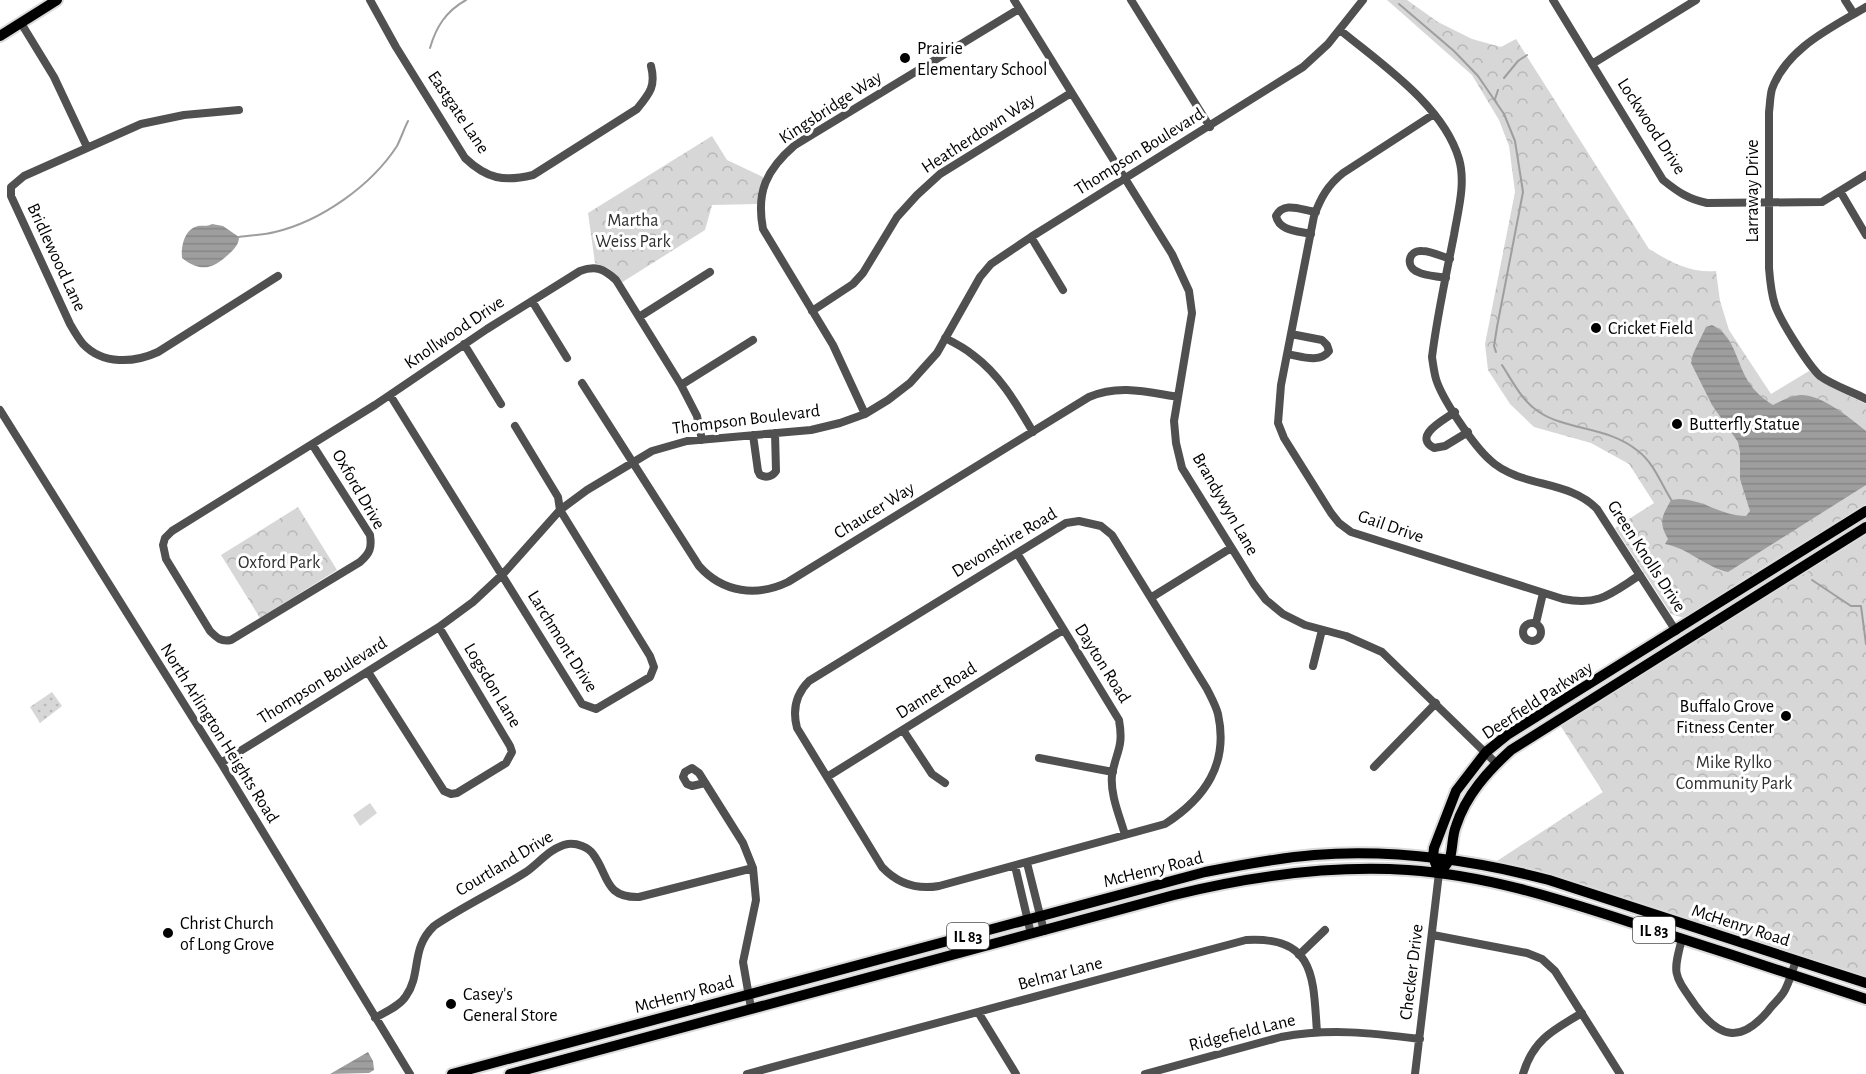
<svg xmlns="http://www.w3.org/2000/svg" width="1866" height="1074" font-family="'Alegreya Sans',sans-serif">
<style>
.grass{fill:#d7d7d7}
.park{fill:url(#park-crowns)}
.garden{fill:url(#garden-dots)}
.water{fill:url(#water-rules)}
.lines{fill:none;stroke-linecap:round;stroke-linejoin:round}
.stream{stroke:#9e9e9e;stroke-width:2}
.major-casing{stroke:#dbdbdb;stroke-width:14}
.minor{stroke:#505050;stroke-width:8}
.major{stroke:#000;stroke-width:10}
.poi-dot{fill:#000;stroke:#fff;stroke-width:2}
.labels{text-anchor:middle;stroke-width:6;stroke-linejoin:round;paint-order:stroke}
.shield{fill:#fff;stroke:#4c4c4c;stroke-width:1.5}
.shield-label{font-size:16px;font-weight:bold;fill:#000}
.poi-label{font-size:18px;fill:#000;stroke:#fff;text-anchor:start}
.street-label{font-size:18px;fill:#000;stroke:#fff}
.park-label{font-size:18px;fill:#2e2e2e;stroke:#fff}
</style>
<defs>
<pattern id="park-crowns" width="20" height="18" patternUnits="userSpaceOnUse" patternTransform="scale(1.5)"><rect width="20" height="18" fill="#d7d7d7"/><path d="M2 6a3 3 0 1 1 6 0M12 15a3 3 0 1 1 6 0" fill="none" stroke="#b7b7b7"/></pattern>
<pattern id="garden-dots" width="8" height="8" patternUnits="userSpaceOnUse" patternTransform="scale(1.5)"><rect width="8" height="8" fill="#d7d7d7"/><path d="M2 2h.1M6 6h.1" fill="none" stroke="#b7b7b7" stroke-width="1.8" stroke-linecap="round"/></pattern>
<pattern id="water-rules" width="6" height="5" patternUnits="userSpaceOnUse" patternTransform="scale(1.5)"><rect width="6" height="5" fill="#9e9e9e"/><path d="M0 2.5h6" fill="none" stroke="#868686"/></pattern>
</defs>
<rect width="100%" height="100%" fill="#fff"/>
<path class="grass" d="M370,803L377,813L360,826L353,815Z"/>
<path class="park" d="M1387,0H1407L1438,22L1472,39L1501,47L1516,39L1649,249C1671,262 1689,273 1716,271L1720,301L1729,330L1771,394L1809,371L1835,389L1866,404V504L1752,574L1684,618L1671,614L1615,528L1654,503L1629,464L1591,443L1534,427L1510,404L1488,370L1485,344L1515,192L1509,146L1499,120L1472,75Z
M712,136L727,160L763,177L757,204L712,205L705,230L621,283L608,268L595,263L588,213Z
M298,507L337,570L260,618L221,555Z
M1866,532V978L1528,870L1497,861L1603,792L1560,725Z"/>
<path class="garden" d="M52,692L62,706L40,723L30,707Z"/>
<path class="water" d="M212,224L223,226L239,237C239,244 235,248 230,253C213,269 201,273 182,258C181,247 184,229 198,226C203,225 206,227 212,224Z
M1712,325C1735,336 1736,362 1748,381C1755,392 1762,398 1773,405C1781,401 1790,396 1800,395C1821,394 1850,418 1866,431V485L1728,572C1705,567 1688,548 1665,544L1668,539C1658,521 1662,517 1671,500C1699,495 1718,516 1746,516L1750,511L1740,479V452L1738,442L1712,405L1691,363L1693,354L1706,327Z
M368,1052L373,1061L374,1070L369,1073L330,1074Z"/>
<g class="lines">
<path class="stream" d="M1399,4L1454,51L1478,76L1504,114L1515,141L1523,192L1497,327L1494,346L1496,352
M430,48C436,27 446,11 466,0
M1504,78L1518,61L1527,55
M1495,99L1498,90
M239,237C251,235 264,235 275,232C321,221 371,186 397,146C401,138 404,129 408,121
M1502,365C1513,382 1522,401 1539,412C1568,431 1608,426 1638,451C1654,463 1661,484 1672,501
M1812,580L1851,606H1861L1866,644"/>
<g class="major-casing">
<path id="major" d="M0,36L57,0
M1439,873L1433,857L1434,848L1456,791L1486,752L1507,735L1866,511
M1439,873C1443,869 1448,863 1450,858C1453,847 1452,836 1456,826C1466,795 1488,771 1511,750L1866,527
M452,1074L1205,872C1241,865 1277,858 1314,855C1393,849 1473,860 1549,880L1866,983
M510,1074L1174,895C1251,876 1328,865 1408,870C1486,875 1559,899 1633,923C1711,948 1788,973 1866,999"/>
</g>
<path class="minor" d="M370,0L396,47L465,158C487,179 504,182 533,175L637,109C650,93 656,86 651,66
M1014,0L1172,254L1189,291L1192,313L1174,421L1176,443L1182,468L1254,584L1266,600L1283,614L1305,625L1346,636L1382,652L1496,763
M1131,0L1210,127
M1553,0L1663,180C1678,192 1688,199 1707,203L1822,202L1866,175
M1845,0L1854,14
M1866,7C1831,28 1787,48 1772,89C1770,96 1770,105 1769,112V268C1770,281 1771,293 1775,305C1780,320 1808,365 1820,376C1834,386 1851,391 1866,399
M21,23L54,77L87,147
M1340,30C1381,64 1443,105 1459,159C1466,183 1458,211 1454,235C1446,276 1437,316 1432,357C1433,364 1434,372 1436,379C1442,399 1474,446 1490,460C1497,467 1507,472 1517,476C1544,486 1576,487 1597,509L1676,631
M1592,64L1696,0
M239,110L184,115L141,124L24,176L11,187V196L70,324C74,331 78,338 83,344C103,365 134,363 158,352L278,276
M1434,114L1343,173C1328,185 1321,197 1314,216L1281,385L1278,423L1284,438L1331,513L1339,523L1351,532L1563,599C1600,606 1610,594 1640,575
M1840,191L1866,235
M1311,234C1298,231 1279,231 1276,216C1284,201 1301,210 1316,212
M1031,237L1063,290
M1446,278C1437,276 1426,276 1418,272C1405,267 1408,250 1422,251C1431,251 1441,256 1450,259
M532,301L567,358
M812,311L853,284L863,273L897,217L917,195L940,174L1071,93
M639,317L710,272
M945,338C955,343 965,348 973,355C1000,375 1016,403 1033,432
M464,344L501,404
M1287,354C1300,356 1320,364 1329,351L1327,345L1322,340L1291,334
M582,383L699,566C723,593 757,597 788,582L1089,397C1119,384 1147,392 1178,397
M681,385L753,340
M390,395L582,704L596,709L650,677L654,667L650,656L560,510L558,497L515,426
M0,410L221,763L410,1074
M1455,412C1444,420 1412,436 1434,448L1445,446L1468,432
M865,414L833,345L763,229C756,192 766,170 795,145L1019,9
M753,435L758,471L760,475C766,478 772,477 776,471L775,433
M312,444L370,535C372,548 370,553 360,562L231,640C221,642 217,638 210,631L166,559L163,545L165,538L172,531L375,405L487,329L580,271C596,265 604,269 616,280L681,385L697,416L702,440
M1079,521L1101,526L1112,535L1207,689C1211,697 1216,706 1218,714C1229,764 1205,798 1165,824L939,886C916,890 898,884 882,867L797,728C792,709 796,694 809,681L1066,523Z
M1017,553L1119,720C1124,748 1116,751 1112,775C1110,795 1120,817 1125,835
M1152,597L1231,548
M1523 632a9 9 0 1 1 18 0a9 9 0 1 1-18 0Z
M1536,623L1543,593
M1313,666L1322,630
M368,672L444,791L451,794L457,793L506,763L512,752L510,746L439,627
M903,730L932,774L945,783
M1039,758L1113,772
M221,763L439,627L473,602L503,574L560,510L587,490L652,451L687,441L811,430L840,423L865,414L888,400L910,383L937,353L980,277L991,264L1031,237L1303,67L1328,44L1363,0
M1374,767L1436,703
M827,777L1063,630
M705,783L692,786L687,784L683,777L685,772L692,768L699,773L743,843L753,868L756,900L743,962L751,1008
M1027,863L1044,931
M1015,866L1031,934
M1433,935L1527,953L1542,959L1555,971L1620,1074
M1682,939C1672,975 1674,975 1695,1005C1719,1038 1740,1044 1768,1011C1773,1004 1781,998 1785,990C1790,980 1793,970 1796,960
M1299,955L1325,930
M978,1012L1016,1074
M375,1018C385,1012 400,1006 406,996C422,973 410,949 434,926C464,906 496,891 526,872C539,863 551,847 568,844C577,843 588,847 593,854C609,875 604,898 639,897L753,868
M747,1074L1246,940C1316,936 1313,978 1317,1032
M1145,1074L1281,1037C1330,1028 1371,1033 1420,1039
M1415,1074L1439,873
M1523,1074C1533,1040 1553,1030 1582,1013"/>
<use href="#major" class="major"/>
</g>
<g class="poi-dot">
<circle cx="905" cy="58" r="6"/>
<circle cx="1596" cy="328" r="6"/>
<circle cx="1677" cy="424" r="6"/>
<circle cx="1786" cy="716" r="6"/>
<circle cx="168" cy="933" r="6"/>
<circle cx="451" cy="1004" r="6"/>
</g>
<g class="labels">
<g class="shield">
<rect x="1633" y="917" width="42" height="26" rx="4.5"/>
<rect x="947" y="923" width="42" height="26" rx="4.5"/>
</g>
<g class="shield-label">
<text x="1654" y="936">IL 83</text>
<text x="968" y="942">IL 83</text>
</g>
<g class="poi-label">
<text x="917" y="54">Prairie<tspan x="917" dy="21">Elementary School</tspan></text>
<text x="1608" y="334">Cricket Field</text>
<text x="1689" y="430">Butterfly Statue</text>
<text x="1774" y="712" text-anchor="end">Buffalo Grove<tspan x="1774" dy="21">Fitness Center</tspan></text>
<text x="180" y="929">Christ Church<tspan x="180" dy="21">of Long Grove</tspan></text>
<text x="463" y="1000">Casey's<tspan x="463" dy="21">General Store</tspan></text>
</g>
<g class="street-label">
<text transform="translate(830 107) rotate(-33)" y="6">Kingsbridge Way</text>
<text transform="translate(459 112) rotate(56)" y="6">Eastgate Lane</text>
<text transform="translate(1652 126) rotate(57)" y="6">Lockwood Drive</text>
<text transform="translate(978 133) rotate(-33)" y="6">Heatherdown Way</text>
<text transform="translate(1139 151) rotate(-32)" y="6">Thompson Boulevard</text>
<text transform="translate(1752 191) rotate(-90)" y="6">Larraway Drive</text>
<text transform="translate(57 257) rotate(65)" y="6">Bridlewood Lane</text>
<text transform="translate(454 332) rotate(-34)" y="6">Knollwood Drive</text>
<text transform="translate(746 419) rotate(-7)" y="6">Thompson Boulevard</text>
<text transform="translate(359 489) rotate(60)" y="6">Oxford Drive</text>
<text transform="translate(1226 504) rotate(60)" y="6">Brandywyn Lane</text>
<text transform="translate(874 510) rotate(-32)" y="6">Chaucer Way</text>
<text transform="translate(1391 526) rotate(19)" y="6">Gail Drive</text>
<text transform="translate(1004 542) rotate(-31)" y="6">Devonshire Road</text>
<text transform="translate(1647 556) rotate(57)" y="6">Green Knolls Drive</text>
<text transform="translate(563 641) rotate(58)" y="6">Larchmont Drive</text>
<text transform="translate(1103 663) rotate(58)" y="6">Dayton Road</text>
<text transform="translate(322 680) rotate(-32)" y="6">Thompson Boulevard</text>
<text transform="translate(493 685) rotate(59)" y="6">Logsdon Lane</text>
<text transform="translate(936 690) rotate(-32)" y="6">Dannet Road</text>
<text transform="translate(1537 700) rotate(-33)" y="6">Deerfield Parkway</text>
<text transform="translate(220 733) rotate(58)" y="6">North Arlington Heights Road</text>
<text transform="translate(504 863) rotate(-31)" y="6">Courtland Drive</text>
<text transform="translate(1153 869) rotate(-14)" y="6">McHenry Road</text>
<text transform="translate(1741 925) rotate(18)" y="6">McHenry Road</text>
<text transform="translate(1411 972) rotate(-83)" y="6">Checker Drive</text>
<text transform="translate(1060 973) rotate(-15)" y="6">Belmar Lane</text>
<text transform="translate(684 994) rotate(-15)" y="6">McHenry Road</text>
<text transform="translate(1242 1032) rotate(-14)" y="6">Ridgefield Lane</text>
</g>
<g class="park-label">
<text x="633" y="226">Martha<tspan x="633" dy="21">Weiss Park</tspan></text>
<text x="279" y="568">Oxford Park</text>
<text x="1734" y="768">Mike Rylko<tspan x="1734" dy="21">Community Park</tspan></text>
</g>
</g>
</svg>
